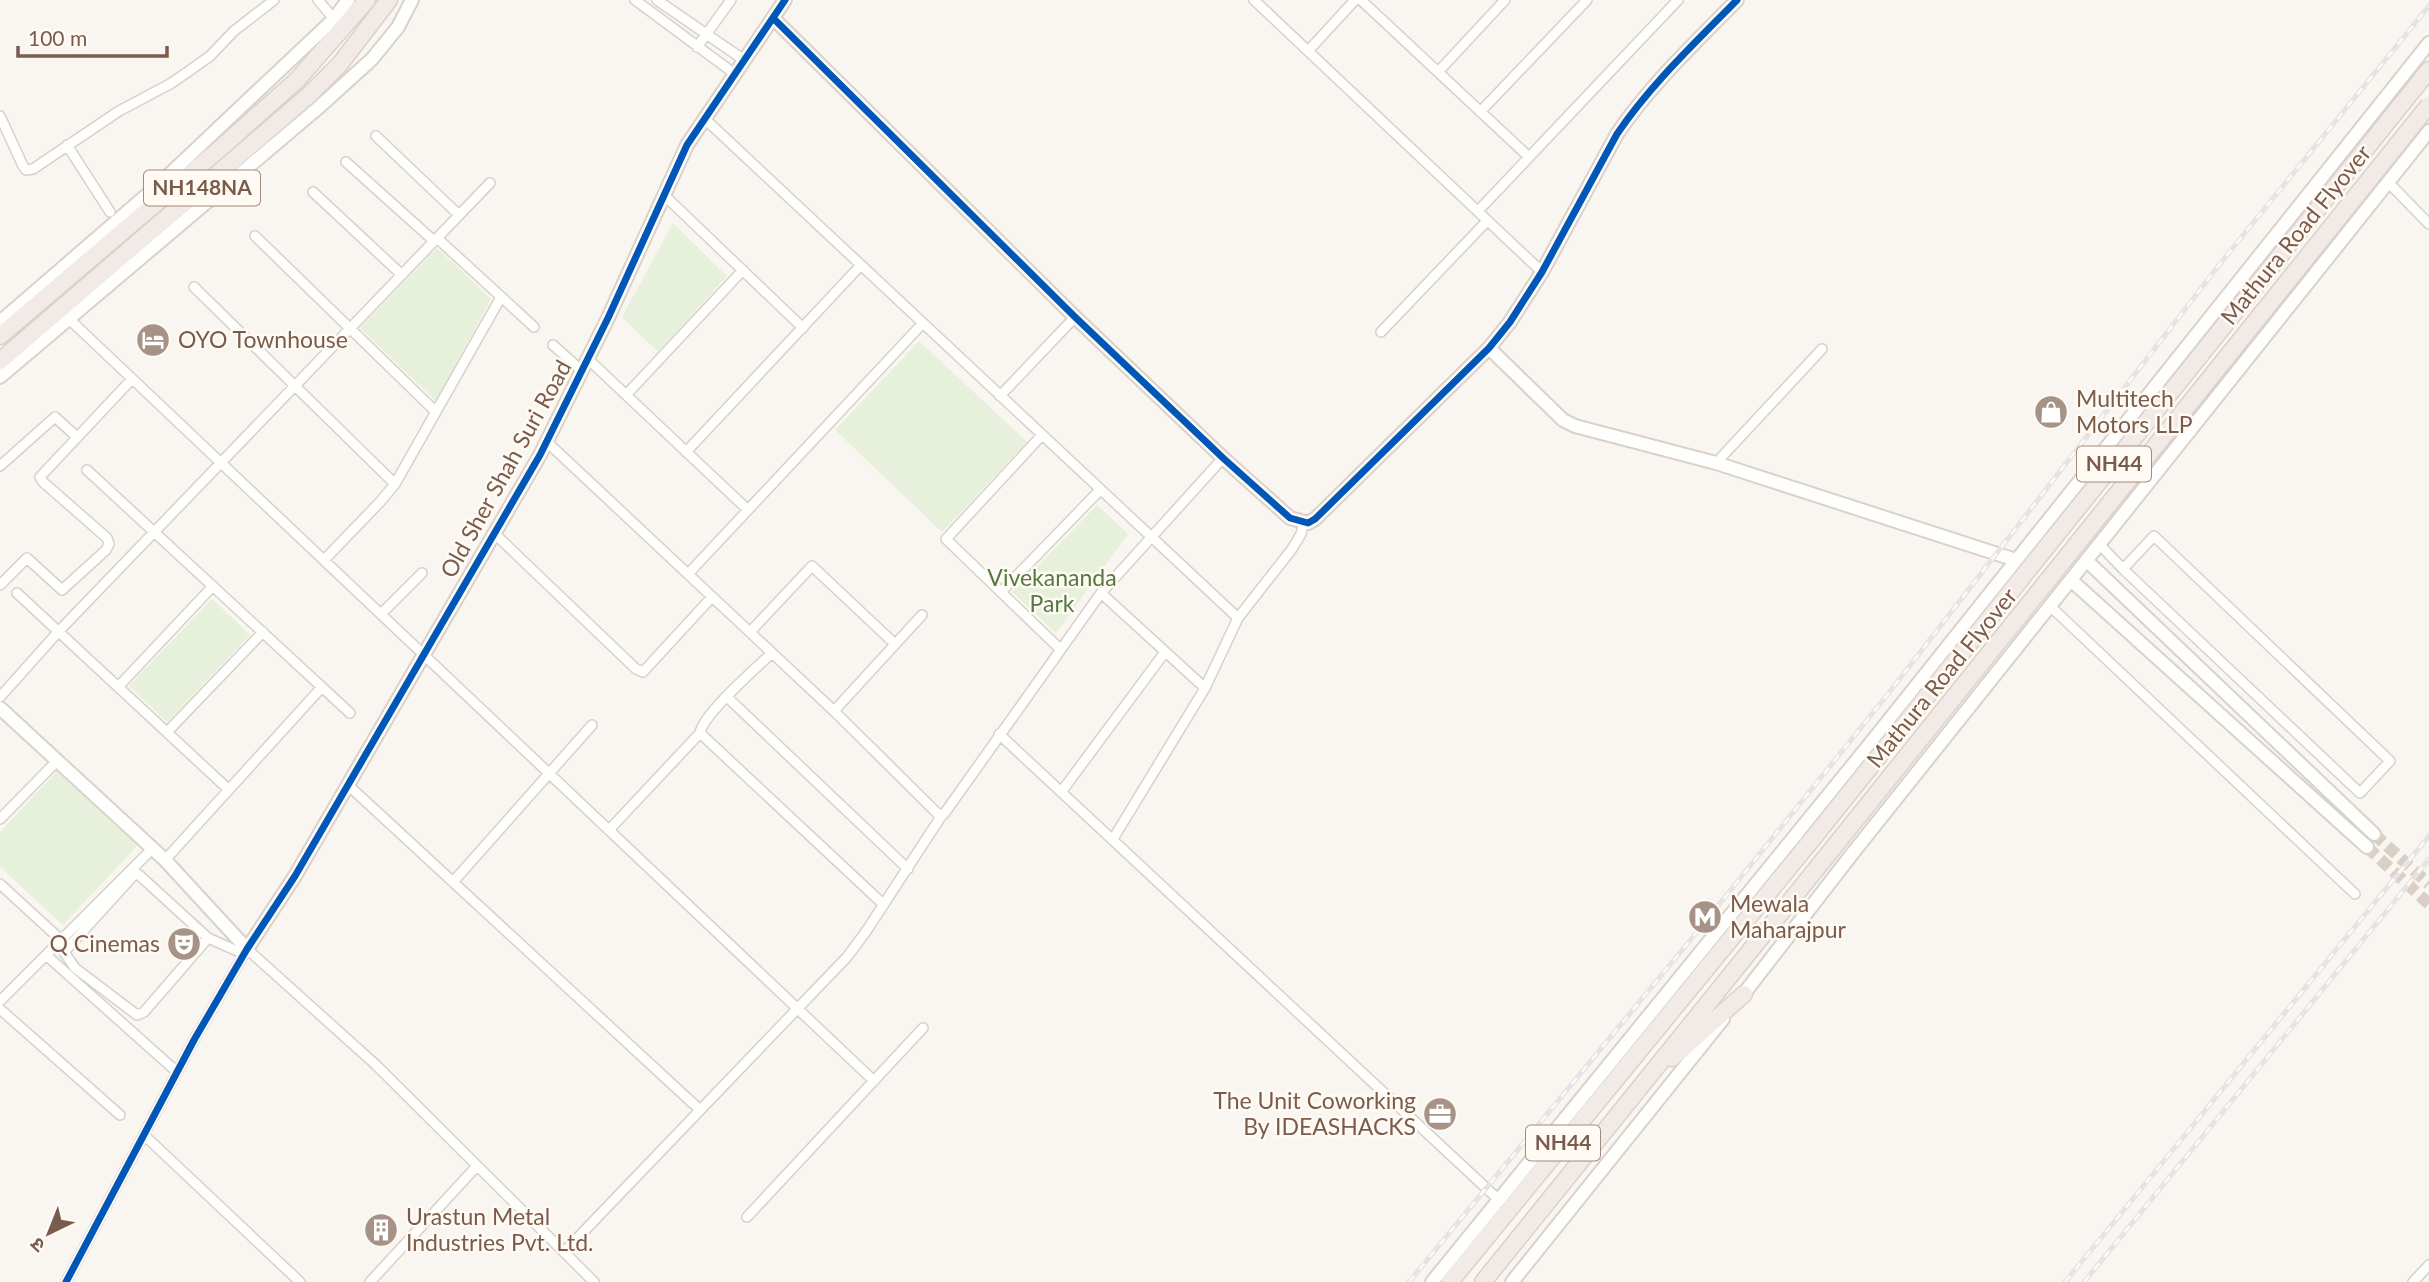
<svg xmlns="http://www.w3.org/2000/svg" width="2429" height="1282" font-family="Lato,'Noto Sans Devanagari',sans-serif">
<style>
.green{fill:#e7f0db}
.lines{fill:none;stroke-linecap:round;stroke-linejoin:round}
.secondary-tunnel{stroke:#d9cfc7;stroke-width:12;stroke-dasharray:12 6;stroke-linecap:butt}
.street-casing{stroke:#d7d1cb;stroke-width:12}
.secondary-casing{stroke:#d9d2cb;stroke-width:16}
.highway-casing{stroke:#dad1cc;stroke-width:19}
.street{stroke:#fefefd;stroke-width:9}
.secondary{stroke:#fefefd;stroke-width:12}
.highway{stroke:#f2eae7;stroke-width:16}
.rail-casing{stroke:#e6e3e7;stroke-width:5}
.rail{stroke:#fffaf3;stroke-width:2.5;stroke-dasharray:8;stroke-linecap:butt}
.highway-bridge-casing{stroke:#dad1cc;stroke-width:19;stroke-linecap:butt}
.highway-bridge{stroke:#f2eae7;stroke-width:16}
.cycleway-casing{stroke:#fffaf3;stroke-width:11}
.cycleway{stroke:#0057b8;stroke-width:7}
.labels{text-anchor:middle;stroke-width:5;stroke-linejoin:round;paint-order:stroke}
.shield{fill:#fffaf3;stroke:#a28b7f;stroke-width:2}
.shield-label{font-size:21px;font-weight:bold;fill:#7a5c4d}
.street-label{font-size:23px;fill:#7a5c4d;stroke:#fffaf3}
.poi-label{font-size:23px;fill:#7a5c4d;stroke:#fffaf3;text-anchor:start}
.park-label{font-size:23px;fill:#537a41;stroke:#fffaf3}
</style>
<rect width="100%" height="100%" fill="#f9f5f0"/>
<path class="green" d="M673,223L727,276L658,352L622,317Z
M437,248L491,299L436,401L360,328Z
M919,341L1027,442L942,532L835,430Z
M1097,505L1128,534L1056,633L1012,592Z
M212,599L250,635L167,722L129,686Z
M57,771L137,846L63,925L0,867V832Z"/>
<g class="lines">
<path class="secondary-tunnel" d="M2374,834L2429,884
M2367,847L2429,904"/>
<g class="street-casing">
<path id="street" d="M318,0L334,19
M635,0L735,74
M657,0L744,60
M1254,0L1542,272
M1361,0L1529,157
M697,47L731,0
M1309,50L1355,0
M1438,72L1505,0
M1480,112L1587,0
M0,116L23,166L26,170L33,169L119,111L170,84L189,71L210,56L234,31L274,0
M705,119L1238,618
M376,136L459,215
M67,145L110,212
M346,162L434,241
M2388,182L2429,224
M313,192L402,275
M664,195L803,328
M1478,211L1678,0
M255,236L436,412
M437,238L534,327
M194,287L395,484
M68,318L874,1081
M1381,332L1487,221
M553,345L582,371
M588,359L748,510
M626,395L743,270
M1000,396L1075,317
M1042,435L946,539L1060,649
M547,442L834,711L938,814H944L1101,593L1223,458
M686,452L861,265
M1716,463L1822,349
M0,466L55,417L77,437
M87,470L350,713
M495,534L636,669L643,672L712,597
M2100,545L2123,569L2154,536L2390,761L2360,793L2123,569
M324,560L380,502L395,484L501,297
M688,574L923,323
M0,585L27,558L62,590L106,550L109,544L107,538L43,482L40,477L132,379
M1001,592L1100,490
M17,593L228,789
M1101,593L1205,688
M2050,606L2355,894
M381,614L422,573
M750,632L812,566L895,644
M118,687L213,586
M0,697L59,631L490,183
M727,697L908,869
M834,711L922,615
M167,732L263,632
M700,733L883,904
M999,734L1500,1201
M348,785L699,1109
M1062,791L1165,652
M0,819L57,761
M609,830L700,733C703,714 756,668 772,653
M1113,839L1205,688L1238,618L1292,549L1301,534L1304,522
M165,860L322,687
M453,882L592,725
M0,884L61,940
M208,938L144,1012L137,1015L75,968L64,952L133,876L138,874L208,938L244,954
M46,955L177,1072
M0,1001L152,849
M0,1009L120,1115
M144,1135L300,1282
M747,1217L923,1028
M564,1252L847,957L865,933L942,815
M66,1282L194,1040L247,949L376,1065L594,1282
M370,1282L476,1167
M2413,1282L2429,1265"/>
</g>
<g class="secondary-casing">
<path id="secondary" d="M773,18L1075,317L1223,458L1290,518L1308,523L1315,519L1489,348L1510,322L1542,272L1617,134C1651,84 1695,43 1737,0
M0,322L156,187L334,19L348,0
M1489,348L1563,420L1575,426L1716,463L2016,560
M0,377L318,108L372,59L398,27L412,0
M2087,561L2374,834
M2072,581L2367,847
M0,708L165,860L247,949L295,876L540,455L608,318L687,145L785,0
M1739,1000L1852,854L2429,131
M1432,1282L1869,745L2429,43
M1512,1282L1723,1019"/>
</g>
<g class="highway-casing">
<path id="highway" d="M2417,85L2429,70
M0,336L223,146L297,80L367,0
M0,361L309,95L340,64L389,0
M1672,1058L1744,994
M1450,1282L1810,842
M1483,1282L1825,858"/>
</g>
<use href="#street" class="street"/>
<use href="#secondary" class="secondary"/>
<use href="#highway" class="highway"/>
<g class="rail-casing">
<path id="rail" d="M1409,1282L1701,927L1888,694L2223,260L2429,6
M2065,1282L2429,836
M2084,1282L2429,859"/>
</g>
<use href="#rail" class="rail"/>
<g class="highway-bridge-casing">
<path id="highway-bridge" d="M1810,842L2417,85
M1825,858L2429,105"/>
</g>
<use href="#highway-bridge" class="highway-bridge"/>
<g class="cycleway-casing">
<path id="cycleway" d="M773,18L1075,317L1223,458L1290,518L1308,523L1315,519L1489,348L1510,322L1542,272L1617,134C1651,84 1695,43 1737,0
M66,1282L194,1040L247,949L295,876L540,455L608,318L687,145L785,0"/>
</g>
<use href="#cycleway" class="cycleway"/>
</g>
<defs>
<g id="hotel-disc" transform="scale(1.75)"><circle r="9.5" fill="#a69286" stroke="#fffaf3"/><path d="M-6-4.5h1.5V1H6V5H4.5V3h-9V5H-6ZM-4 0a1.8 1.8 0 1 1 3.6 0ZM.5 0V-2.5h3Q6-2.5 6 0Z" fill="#fff"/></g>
<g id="shop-disc" transform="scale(1.75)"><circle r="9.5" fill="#a69286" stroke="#fffaf3"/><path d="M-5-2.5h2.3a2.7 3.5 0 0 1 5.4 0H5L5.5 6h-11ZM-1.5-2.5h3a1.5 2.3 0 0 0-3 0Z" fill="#fff"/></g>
<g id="metro-disc" transform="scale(1.75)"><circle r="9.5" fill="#a69286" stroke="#fffaf3"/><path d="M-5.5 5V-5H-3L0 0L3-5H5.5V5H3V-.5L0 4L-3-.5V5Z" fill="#fff"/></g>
<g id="theatre-disc" transform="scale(1.75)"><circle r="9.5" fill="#a69286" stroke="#fffaf3"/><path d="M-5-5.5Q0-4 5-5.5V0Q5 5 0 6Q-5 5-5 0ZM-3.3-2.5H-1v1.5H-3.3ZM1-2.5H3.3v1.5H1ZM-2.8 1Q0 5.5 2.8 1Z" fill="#fff"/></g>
<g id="office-disc" transform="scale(1.75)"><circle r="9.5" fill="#a69286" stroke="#fffaf3"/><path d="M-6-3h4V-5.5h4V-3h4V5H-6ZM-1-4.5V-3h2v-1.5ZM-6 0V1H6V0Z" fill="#fff"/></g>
<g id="building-disc" transform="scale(1.75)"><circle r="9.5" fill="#a69286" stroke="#fffaf3"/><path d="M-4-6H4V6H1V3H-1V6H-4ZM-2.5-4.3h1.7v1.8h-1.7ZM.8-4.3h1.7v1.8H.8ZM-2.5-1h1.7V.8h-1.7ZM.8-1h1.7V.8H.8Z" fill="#fff"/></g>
</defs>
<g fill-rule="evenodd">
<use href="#hotel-disc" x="153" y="340"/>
<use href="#shop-disc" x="2051" y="412"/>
<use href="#metro-disc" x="1705" y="917"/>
<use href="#theatre-disc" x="184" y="944"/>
<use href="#office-disc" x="1440" y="1114"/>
<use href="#building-disc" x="381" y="1230"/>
</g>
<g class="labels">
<g class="shield">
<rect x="144" y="170.5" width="116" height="35" rx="5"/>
<rect x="2077" y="446.5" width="74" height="35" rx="5"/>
<rect x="1526" y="1125.5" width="74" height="35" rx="5"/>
</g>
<g class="shield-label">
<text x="202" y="195">NH148NA</text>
<text x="2114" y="471">NH44</text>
<text x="1563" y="1150">NH44</text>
</g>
<g class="street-label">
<text transform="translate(2296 235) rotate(-51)" y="8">Mathura Road Flyover</text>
<text transform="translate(506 469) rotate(-61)" y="8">Old Sher Shah Suri Road</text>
<text transform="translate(1942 678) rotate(-51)" y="8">Mathura Road Flyover</text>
</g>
<g class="poi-label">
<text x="178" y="348">OYO Townhouse</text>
<text x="2076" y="407">Multitech<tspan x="2076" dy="26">Motors LLP</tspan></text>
<text x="1730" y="912">Mewala<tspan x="1730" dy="26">Maharajpur</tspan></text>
<text x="160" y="952" text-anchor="end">Q Cinemas</text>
<text x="1416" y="1109" text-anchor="end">The Unit Coworking<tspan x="1416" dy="26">By IDEASHACKS</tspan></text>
<text x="406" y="1225">Urastun Metal<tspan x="406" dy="26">Industries Pvt. Ltd.</tspan></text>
</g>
<g class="park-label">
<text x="1052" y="586">Vivekananda<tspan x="1052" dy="26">Park</tspan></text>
</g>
</g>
<g transform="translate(49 1233) rotate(223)" stroke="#fffaf3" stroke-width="5" paint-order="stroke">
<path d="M0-5L12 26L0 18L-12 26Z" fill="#7a5c4d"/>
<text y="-10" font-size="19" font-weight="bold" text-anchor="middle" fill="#7a5c4d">उ</text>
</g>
<path d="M18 46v10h149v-10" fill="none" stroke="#7a5c4d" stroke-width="3.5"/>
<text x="28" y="46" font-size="21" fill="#7a5c4d" stroke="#fffaf3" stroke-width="5" paint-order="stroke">100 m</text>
</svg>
